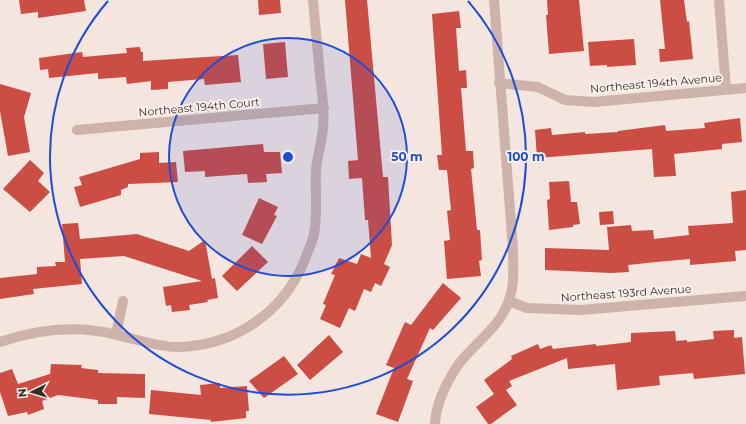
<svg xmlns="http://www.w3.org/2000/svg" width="746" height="424" font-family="Montserrat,sans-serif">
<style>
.building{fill:#cb4d44}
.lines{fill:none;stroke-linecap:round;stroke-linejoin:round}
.minor{stroke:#cdb3a9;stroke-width:10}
.ring{fill:none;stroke:#1d4ed8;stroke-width:2}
.labels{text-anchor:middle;stroke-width:4;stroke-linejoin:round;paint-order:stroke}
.street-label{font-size:11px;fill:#392b29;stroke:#fbf0ea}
.centre{fill:#1d4ed8;stroke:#fbf0ea;stroke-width:2}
.ring-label{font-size:12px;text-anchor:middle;font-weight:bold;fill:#1d4ed8;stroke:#fbf0ea;stroke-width:4;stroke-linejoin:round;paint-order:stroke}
</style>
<rect width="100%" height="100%" fill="#f4e5de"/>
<path class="building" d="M19,0H84L86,11L38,18V12L21,14Z
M258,0H280L281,13L259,15Z
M345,0H367L383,177H388L392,245L384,264L390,267L381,286L375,283L371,292L364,289L355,311L349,308L340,328L320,319L326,305L323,304L335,275L331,274L339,258L357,264L361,254L371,258L368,220H365L362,178L349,179L348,161L358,160Z
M547,0H579L584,51L549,54L546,15H548Z
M660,0H684L687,22L689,21L693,59L660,62L659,49H665Z
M459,11L461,28H456L459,71L466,70L467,88H461L466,151H473L474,168L471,169L477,230H480L482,260L479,261L481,276L447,279L444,241L450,240L447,211L451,210L447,170H439L437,155H442L432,14Z
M634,39L636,65L607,67V65L590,66L588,42Z
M285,42L288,77L266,79L263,44Z
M140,47L141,52H143V61L238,55L241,82L205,85L204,79L168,82V89L151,90V81L127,84L126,77L98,79V73L49,78L48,69L40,70L39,58L82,52L83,57L127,53L126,48Z
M0,84L31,93L24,117L30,152L8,156L0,111Z
M740,118L742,142L722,144V149L674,154L676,176L654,177L652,149L537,158L535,130L551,128L552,135L585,132V134L618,132V131L665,125L666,131L705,128L704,123Z
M263,144L264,152H280L282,173L266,174L267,182L248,183L247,174L205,177V171L185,172L183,151Z
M159,152V163L176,162L178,182L128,184V187L121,190V195L80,207L74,187L82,185L79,177L140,159V153Z
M30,160L44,173L38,181L50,192L30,212L3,189Z
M569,181L571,202H577L580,224L573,225V227L549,230L547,200L550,199L549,182Z
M746,190V250L735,251L736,261L690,265V259L656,262L628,265L629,272L611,273L545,270V248L609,250L607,227L631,225L632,231L653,230L654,239L689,235L688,226L733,223L731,192Z
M259,198L278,207L274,215L277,216L262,244L242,235Z
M613,211L614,224L600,225L599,212Z
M78,223L80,239L137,234L189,251L205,240L212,279L215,278L218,298L207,300L208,302L189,305L190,310L172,312L171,305L166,306L163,287L202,281L124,256L80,259L82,284L33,289L34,294L0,299V278L37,274V267L56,266L55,262H65L62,224Z
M252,246L268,262L237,291L222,276Z
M443,283L461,298L433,330L430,328L407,379L413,381L398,422L376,414L394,368L386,365L405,322L411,325Z
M734,330V338L742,337L745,374L694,379L693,373L659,376L660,385L617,390L615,364L568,369L567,358L509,381L512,386L506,390L517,405L491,424H488L476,407L494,394L484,380L512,359L511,356L538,344L540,349L551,345L553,349L596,344V346L631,342V333L675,331L676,341L687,340V342L714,339L713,331Z
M329,335L343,352L310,380L297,365Z
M284,356L298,374L264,398L249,381Z
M51,364L82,365L81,368L98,370V373L145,374V398L117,397V404H98V400L58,395L42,401L44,409L28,415L27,412L8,416L0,392V373L12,369L18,384L50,374Z
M220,383V388L247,386L249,411H246V418L211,422V420L149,414L151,390L201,395L200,385Z"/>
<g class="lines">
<path class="minor" d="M719,0L726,89
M499,83L538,87L565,100L594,102L746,88
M77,130L324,108
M509,301L527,308L581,310L746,296
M116,334L123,301
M0,342C38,329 78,325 117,335C136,339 158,347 177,347C237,346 287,310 307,254C309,248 313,241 314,234C318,213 315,191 316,170C317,156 322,142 323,128C325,111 322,93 320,76C318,51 315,25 313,0
M435,424C436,403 446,383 458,365C474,343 500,328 509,300C515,284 513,266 513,249L494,0"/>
</g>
<circle cx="288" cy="157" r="119" fill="#1d4ed8" fill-opacity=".12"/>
<g class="ring">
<circle cx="288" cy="157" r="119"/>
<path d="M468 1A238 238 0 1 1 108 1"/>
</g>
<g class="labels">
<g class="street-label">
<text transform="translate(656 83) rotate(-5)" y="4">Northeast 194th Avenue</text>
<text transform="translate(199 107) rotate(-5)" y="4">Northeast 194th Court</text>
<text transform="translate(626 293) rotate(-4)" y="4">Northeast 193rd Avenue</text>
</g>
</g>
<circle cx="288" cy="157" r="6" class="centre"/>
<g class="ring-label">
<text x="407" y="161">50 m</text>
<text x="526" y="161">100 m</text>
</g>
<g transform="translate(32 392) rotate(265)" stroke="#fbf0ea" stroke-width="3" paint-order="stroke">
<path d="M0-3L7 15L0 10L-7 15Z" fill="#392b29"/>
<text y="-6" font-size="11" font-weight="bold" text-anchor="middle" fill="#392b29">N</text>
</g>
</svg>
